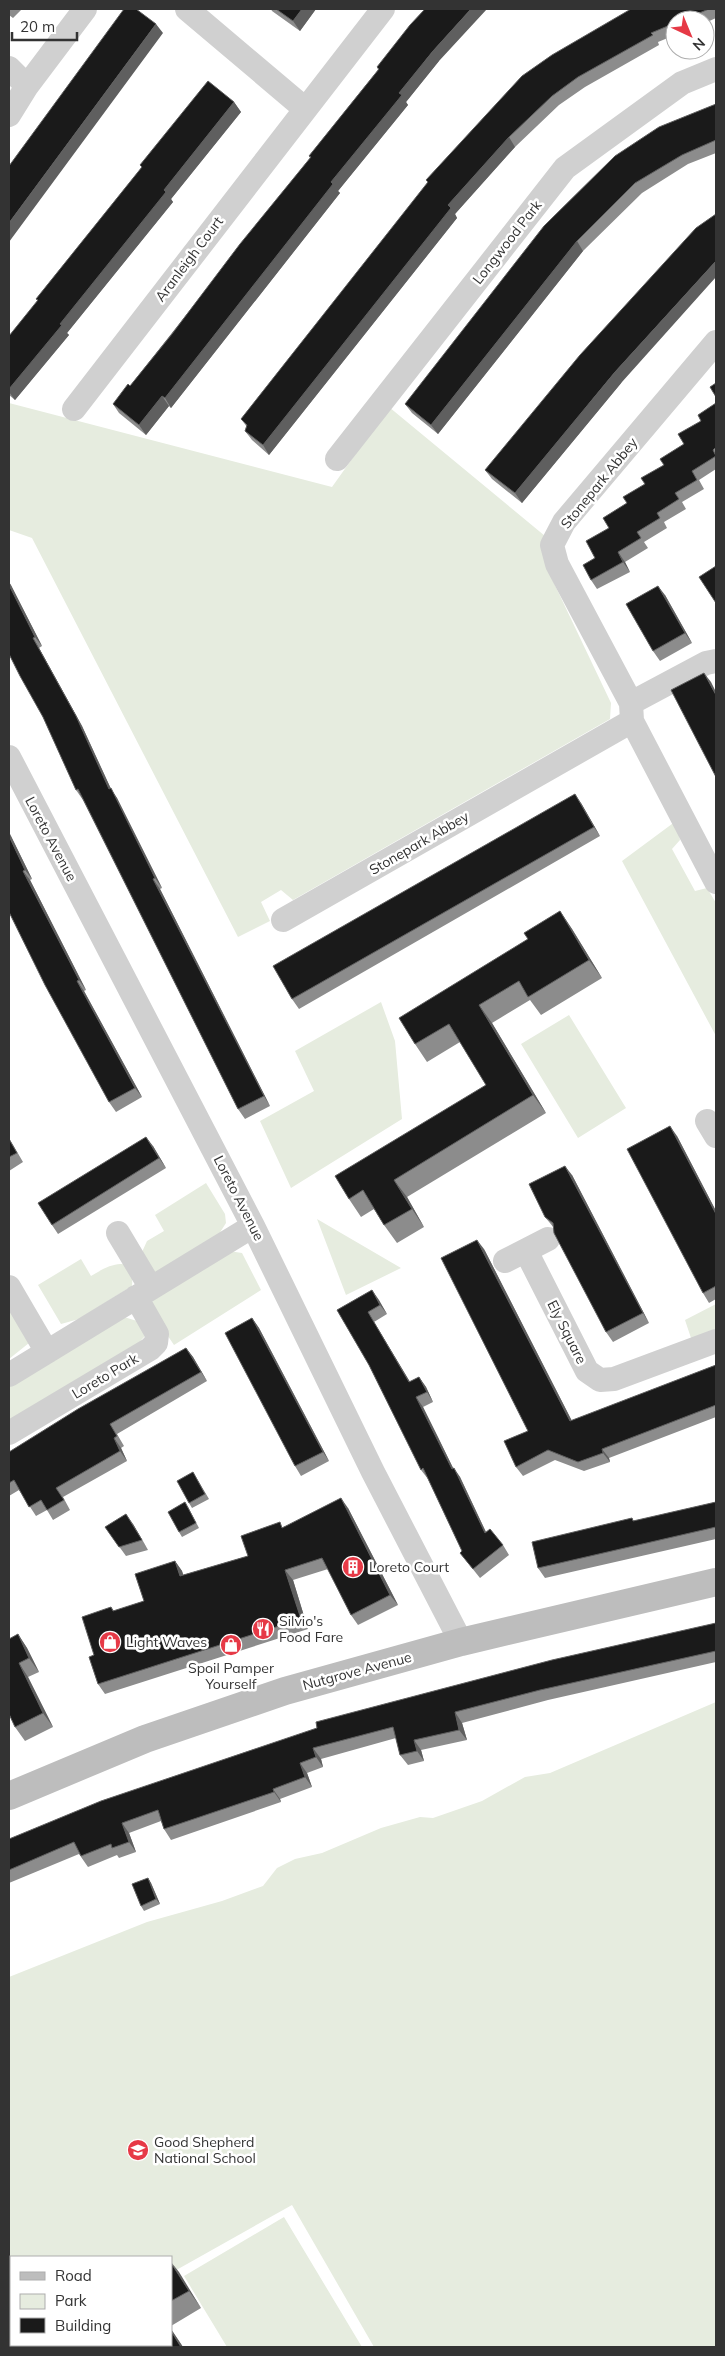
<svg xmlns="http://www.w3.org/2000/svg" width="725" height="2356" font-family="Mulish,sans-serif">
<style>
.green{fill:#e6ecdf}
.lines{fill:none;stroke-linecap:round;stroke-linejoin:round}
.minor{stroke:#d0d0d0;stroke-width:24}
.secondary{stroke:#bdbdbd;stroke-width:28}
.wall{fill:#8c8c8c}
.shaded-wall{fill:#5f5f5f}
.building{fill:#1a1a1a;stroke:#5f5f5f}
.labels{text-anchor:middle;stroke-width:5;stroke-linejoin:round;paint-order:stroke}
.street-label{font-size:14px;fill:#333;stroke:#fff}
.poi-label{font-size:14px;fill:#333;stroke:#fff;text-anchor:start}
</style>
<rect width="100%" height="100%" fill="#fff"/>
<path class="green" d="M9,403L332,487L389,407L545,536L552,579L611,703L610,719L293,900L281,890L261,902L270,921L238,937L32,538L9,530Z
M676,821L680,840L672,849L695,891L707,888L716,903V1036L622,861Z
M381,1002L395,1041L402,1119L291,1188L260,1121L314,1091L295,1051Z
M569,1015L626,1108L578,1138L521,1044Z
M206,1183L225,1214L226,1223L219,1234L155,1274L142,1252L147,1241L164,1231L155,1215Z
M317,1219L401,1268L346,1295Z
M229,1251L242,1253L261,1290L174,1345L153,1314L152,1295Z
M81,1259L91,1276C109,1265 135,1252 132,1286L79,1319L61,1324L38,1285Z
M9,1303L29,1343L9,1359Z
M716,1304V1333L692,1341L685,1320Z
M124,1317L137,1321L145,1336L134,1348L9,1422V1385Z
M716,1702V2347H374L292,2205L171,2273V2257H11V2345H66L63,2347H9V1977L147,1922L222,1901L263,1886L277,1868L295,1859L322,1853L381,1828L420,1817L433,1818L482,1801L525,1777L550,1773Z
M284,2217L362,2347H227L184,2276Z"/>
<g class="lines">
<path class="minor" d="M187,9L304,108
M9,68L27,86
M9,115L27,86L85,9
M716,342L564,522L552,545L557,564L631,703L632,721L716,882
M74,409L383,9
M337,459L565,168L682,83L716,69
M631,703L706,663L716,661
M9,757L253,1226L373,1472L461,1642
M283,920L632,721
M707,1121L716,1136
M118,1233L151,1288
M526,1251L587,1371L600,1380L614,1379L716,1341
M505,1261L548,1239
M9,1287L47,1352
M9,1375L253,1226
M9,1433L150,1349L156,1343L157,1334L136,1297"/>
<path class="secondary" d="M9,1796L145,1739L285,1691L461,1642L716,1582"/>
</g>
<path class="wall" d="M9,9H22L13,18L9,15Z
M271,9H316L300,31L272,11Z
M631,9H716V18L705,23V20H675V35L658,42L659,45L585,87L559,105L515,147L455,214L457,218L269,455L252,440L245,431L247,427L241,419L428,183L426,180Z
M439,61L406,102L408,105L338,191L340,193L171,408L169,406L146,435L119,413L113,404L130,386L310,158L309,156L378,70L377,67Z
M234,102L241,112L171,199L173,202L67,333L69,335L15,400L9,395V336L38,301L36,299L142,167L140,165Z
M716,104V153L688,164L642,193L583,251L438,434L412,413L405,404Z
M622,382L522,503L492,479L485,470Z
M716,403V469L699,480L704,489L682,502L686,509L664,522L667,528L644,542L648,548L625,562L630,572L597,589L591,580L595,558L609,528L627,503L684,444L701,421Z
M9,582L42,646L39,648L82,726L111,789L117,798L162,888L160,889L270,1106L245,1119L238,1109L83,800L76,790L43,717L9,654Z
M665,595L692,643L660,661L653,651Z
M581,803L600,836L299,1009L292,999Z
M9,832L32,879L30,880L86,990L84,991L142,1097L116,1112L109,1102Z
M560,911L572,929L602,978L541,1015L530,1000L492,1023L546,1113L407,1197L424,1227L397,1243L384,1225L374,1209L361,1217L349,1199L486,1085L460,1042L427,1062L415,1044L528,939Z
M677,1136L716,1211V1299L709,1303L703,1293Z
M9,1138L23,1162L9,1171Z
M153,1146L166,1168L58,1234L52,1225Z
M572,1175L649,1323L613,1342L606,1332L554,1228L545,1217Z
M484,1249L572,1421L716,1365V1417L609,1458L610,1462L584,1471L555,1460L523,1476L516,1467L528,1431Z
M372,1290L387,1314L374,1322L410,1382L419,1377L426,1387L433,1402L423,1407L438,1437L453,1468L460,1477L486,1532L503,1545L509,1555L480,1578L460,1553L462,1551L428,1479L421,1470L369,1365L337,1310Z
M252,1318L259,1328L329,1461L301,1476L295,1466Z
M186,1348L193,1357L207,1381L117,1434L124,1446L121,1448L127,1461L63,1497L70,1510L53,1520L47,1510L36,1516L19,1490L9,1496V1452Z
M193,1472L209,1499L192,1508L189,1503Z
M716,1502V1539L545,1578L538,1568L632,1518L634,1521Z
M188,1507L199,1528L182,1537L179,1532Z
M348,1508L398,1605L358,1625L351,1615L328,1569L293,1580L308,1629L105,1694L98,1684L94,1655L111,1607L114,1611L144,1601L175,1561L182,1571L183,1575L248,1556L283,1527Z
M133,1524L148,1550L126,1556L105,1527Z
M716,1623V1662L548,1700L462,1723L467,1740L421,1750L424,1761L408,1765L400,1755L396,1738L321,1759L323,1767L307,1773L312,1787L280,1799L281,1802L171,1840L164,1829L161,1821L129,1833L136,1852L119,1858L117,1855L88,1867L79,1854L9,1883V1839Z
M18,1634L27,1648L39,1672L28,1677L53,1727L25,1741L15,1727Z
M148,1878L151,1883L160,1904L144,1911L141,1906Z
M171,2262L201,2308L171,2326Z
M171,2329L183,2347H39L43,2345H171Z"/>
<path class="shaded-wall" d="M302,9H316L300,31L293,21Z
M471,9H487L439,61L406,102L408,105L338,191L340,193L171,408L165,398L399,93L433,51Z
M156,24L163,33L9,242V223Z
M234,102L241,112L171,199L173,202L67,333L69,335L15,400L9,392V389L164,190Z
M509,137L515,147L455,214L457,218L269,455L263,445L448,205Z
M577,241L583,251L438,434L431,425Z
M716,261V277L622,382L522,503L515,493L615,372Z
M162,396L169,406L146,435L139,425Z
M618,552L625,562L630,572L623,562Z
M9,582L11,585L42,646L35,637L9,585Z
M658,586L665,595L692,643L685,633Z
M33,638L39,648L82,726L111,789L117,798L162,888L155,878L109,789Z
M704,673L711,682L716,692V695Z
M575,794L581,803L600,836L594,827Z
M9,832L32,879L25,870L9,836Z
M23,871L30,880L86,990L79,980Z
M153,879L160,889L270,1106L264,1096Z
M560,911L572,929L602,978L589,960Z
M77,981L84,991L142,1097L135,1088Z
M479,1005L492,1023L546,1113L533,1095Z
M670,1126L677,1136L716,1211V1214Z
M146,1137L153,1146L166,1168L159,1158Z
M565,1166L572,1175L649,1323L643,1313Z
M394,1180L407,1197L424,1227L412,1209Z
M477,1240L484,1249L577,1431L570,1421Z
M372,1290L379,1300L387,1314L380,1305Z
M368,1312L416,1392L409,1382Z
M252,1318L259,1328L329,1461L323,1452Z
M186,1348L193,1357L207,1381L201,1372Z
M419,1377L426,1387L433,1402L427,1392Z
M416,1397L423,1407L458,1478L452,1469Z
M114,1438L121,1448L127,1461L120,1451Z
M602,1449L609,1458L610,1462L603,1453Z
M454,1468L460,1477L491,1543L485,1533Z
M341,1498L348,1508L398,1605L390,1595Z
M126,1514L133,1524L148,1550L142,1540Z
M175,1561L182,1571L187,1586L180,1576Z
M285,1570L293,1580L308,1629L301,1619Z
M18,1634L27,1648L39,1672L29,1658Z
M19,1663L28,1677L53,1727L43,1713Z
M455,1712L462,1723L467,1740L459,1730Z
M414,1740L421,1750L424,1761L417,1751Z
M313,1748L321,1759L323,1767L316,1757Z
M300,1763L307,1773L312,1787L305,1777Z
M273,1789L280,1799L281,1802L274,1792Z
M122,1823L129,1833L136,1852L129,1842Z
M148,1878L151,1883L160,1904L156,1899Z
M171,2262L179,2272L201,2308L189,2291Z
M171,2329L183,2347H181L171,2331Z"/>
<path class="building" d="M124,9H136L156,24L9,223V166Z
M276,9H302L293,21Z
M425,9H471L433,51L399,93L402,95L331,182L333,184L165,398L162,396L139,425L113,404L128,384L130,386L172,334L240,244L311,157L309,156L379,69L377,67L410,25Z
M631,9H709L682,20H675V23L651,33L653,35L578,77L552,96L509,137L448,205L451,208L263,445L245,431L247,425L241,419L428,182L426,180L522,76L552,55Z
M208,81L234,102L164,190L166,192L60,324L62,325L9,389V336L38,300L36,299L142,167L140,165Z
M716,104V140L682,155L635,183L577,241L431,425L405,404L544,226L615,156L659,127Z
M716,214V261L615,372L515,493L485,470L580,355L696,228Z
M716,383V397L710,387Z
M716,403V447L713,450L716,456L692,471L697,480L675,493L679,499L657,513L660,518L637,532L641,538L618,552L623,562L591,580L583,565L595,558L586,541L609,528L603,518L627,503L623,497L645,484L641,478L664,465L660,459L684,444L678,434L701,421L698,415Z
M716,566V603L699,577Z
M9,585L35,637L33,638L76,716L109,789L111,788L155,878L153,879L264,1096L238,1109L78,789L76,790L43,717L20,676L9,654Z
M658,586L685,633L653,651L626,604Z
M704,673L716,695V777L671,690Z
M575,794L594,827L292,999L273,966Z
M9,836L25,870L23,871L79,980L77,981L135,1088L109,1102L45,985L9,912Z
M560,911L589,960L528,997L519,981L479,1005L533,1095L394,1180L412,1209L384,1225L363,1190L349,1199L335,1176L486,1085L449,1024L415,1044L399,1018L528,939L524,933Z
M670,1126L716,1214V1286L703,1293L627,1149Z
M146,1137L159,1158L52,1225L38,1203Z
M9,1139L17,1153L9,1157Z
M565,1166L643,1313L606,1332L554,1233L553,1223L545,1217L529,1184Z
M477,1240L570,1421L716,1365V1405L602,1449L603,1453L578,1462L548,1450L516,1467L504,1441L528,1431L441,1258Z
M372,1290L380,1305L368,1312L409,1382L419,1377L427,1392L416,1397L452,1469L454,1468L485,1533L490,1529L503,1545L473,1569L460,1553L462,1551L423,1468L421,1470L369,1365L337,1310Z
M252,1318L323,1452L295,1466L225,1333Z
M186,1348L201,1372L110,1424L117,1436L114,1438L120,1451L56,1488L64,1500L47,1510L41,1500L29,1507L14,1480L9,1483V1452L78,1409Z
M193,1472L205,1494L189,1503L177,1481Z
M341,1498L390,1595L351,1615L322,1558L285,1570L301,1619L98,1684L89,1657L94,1655L82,1617L111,1607L113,1611L144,1601L135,1574L175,1561L180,1576L248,1556L241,1536L280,1522L282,1528Z
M185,1502L196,1523L179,1532L168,1512Z
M716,1502V1527L538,1568L532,1542L632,1518L633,1521Z
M126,1514L142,1540L119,1547L105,1527Z
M716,1623V1651L540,1690L455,1712L459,1730L414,1740L417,1751L400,1755L393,1727L313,1748L316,1757L300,1763L305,1777L273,1789L274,1792L164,1829L158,1810L122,1823L129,1842L112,1848L111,1844L81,1856L74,1842L9,1870V1839L101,1801L317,1728L316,1722L552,1660Z
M18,1634L29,1658L19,1663L43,1713L15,1727L9,1714V1639Z
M148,1878L156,1899L141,1906L132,1884Z
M171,2263L189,2291L171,2301Z
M171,2331L181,2347H133L131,2345H171Z
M43,2345H114L110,2347H39Z"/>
<defs>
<g id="building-disc" transform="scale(1.125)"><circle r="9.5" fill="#e63946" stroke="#fff"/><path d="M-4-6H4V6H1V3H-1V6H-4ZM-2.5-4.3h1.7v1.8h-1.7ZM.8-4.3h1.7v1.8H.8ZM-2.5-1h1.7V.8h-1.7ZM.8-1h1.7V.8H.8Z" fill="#fff"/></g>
<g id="restaurant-disc" transform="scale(1.125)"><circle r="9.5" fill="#e63946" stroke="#fff"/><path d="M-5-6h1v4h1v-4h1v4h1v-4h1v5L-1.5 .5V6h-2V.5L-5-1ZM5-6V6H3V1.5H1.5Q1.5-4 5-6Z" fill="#fff"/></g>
<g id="shop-disc" transform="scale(1.125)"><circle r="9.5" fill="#e63946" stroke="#fff"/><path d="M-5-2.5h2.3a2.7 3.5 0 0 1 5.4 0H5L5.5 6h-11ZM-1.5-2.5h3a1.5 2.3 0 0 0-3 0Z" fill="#fff"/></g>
<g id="school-disc" transform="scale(1.125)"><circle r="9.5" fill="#e63946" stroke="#fff"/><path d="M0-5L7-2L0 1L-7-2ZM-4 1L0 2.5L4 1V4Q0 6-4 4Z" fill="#fff"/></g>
</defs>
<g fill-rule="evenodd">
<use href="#building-disc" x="353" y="1567"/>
<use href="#restaurant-disc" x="263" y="1629"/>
<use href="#shop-disc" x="110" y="1642"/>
<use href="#shop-disc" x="231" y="1645"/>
<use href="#school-disc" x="138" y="2150"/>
</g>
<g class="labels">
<g class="street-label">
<text transform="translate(507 242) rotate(-52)" y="5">Longwood Park</text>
<text transform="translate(189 259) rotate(-53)" y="5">Aranleigh Court</text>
<text transform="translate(599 483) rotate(-51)" y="5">Stonepark Abbey</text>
<text transform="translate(51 839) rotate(62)" y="5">Loreto Avenue</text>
<text transform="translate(419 843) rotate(-30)" y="5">Stonepark Abbey</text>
<text transform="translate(239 1198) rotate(63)" y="5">Loreto Avenue</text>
<text transform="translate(567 1332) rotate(63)" y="5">Ely Square</text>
<text transform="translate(105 1376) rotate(-31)" y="5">Loreto Park</text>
<text transform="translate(357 1671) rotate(-15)" y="5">Nutgrove Avenue</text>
</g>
<g class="poi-label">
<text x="369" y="1572">Loreto Court</text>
<text x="279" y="1626">Silvio's<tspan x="279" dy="16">Food Fare</tspan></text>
<text x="126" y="1647">Light Waves</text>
<text x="231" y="1673" text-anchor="middle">Spoil Pamper<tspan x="231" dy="16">Yourself</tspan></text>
<text x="154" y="2147">Good Shepherd<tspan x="154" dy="16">National School</tspan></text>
</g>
</g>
<rect width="725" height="2356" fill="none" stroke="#333333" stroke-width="20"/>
<rect x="10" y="2256" width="162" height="90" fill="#ffffff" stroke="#adadad"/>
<rect x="20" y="2272" width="25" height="8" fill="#bdbdbd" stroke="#adadad"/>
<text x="55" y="2281" font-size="15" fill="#333333">Road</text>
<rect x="20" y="2294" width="25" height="15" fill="#e6ecdf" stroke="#adadad"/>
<text x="55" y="2306" font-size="15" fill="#333333">Park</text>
<rect x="20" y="2318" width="25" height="15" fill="#1a1a1a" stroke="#adadad"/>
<text x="55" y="2331" font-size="15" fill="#333333">Building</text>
<g transform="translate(690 35) rotate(136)"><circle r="24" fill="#ffffff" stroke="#adadad"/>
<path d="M0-4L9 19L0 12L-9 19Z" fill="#e63946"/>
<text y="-8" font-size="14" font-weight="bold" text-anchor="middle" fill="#333333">N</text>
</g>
<path d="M12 32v8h65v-8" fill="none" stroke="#333333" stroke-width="2.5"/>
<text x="20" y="32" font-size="15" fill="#333333" stroke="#ffffff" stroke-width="4" paint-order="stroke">20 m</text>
</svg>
